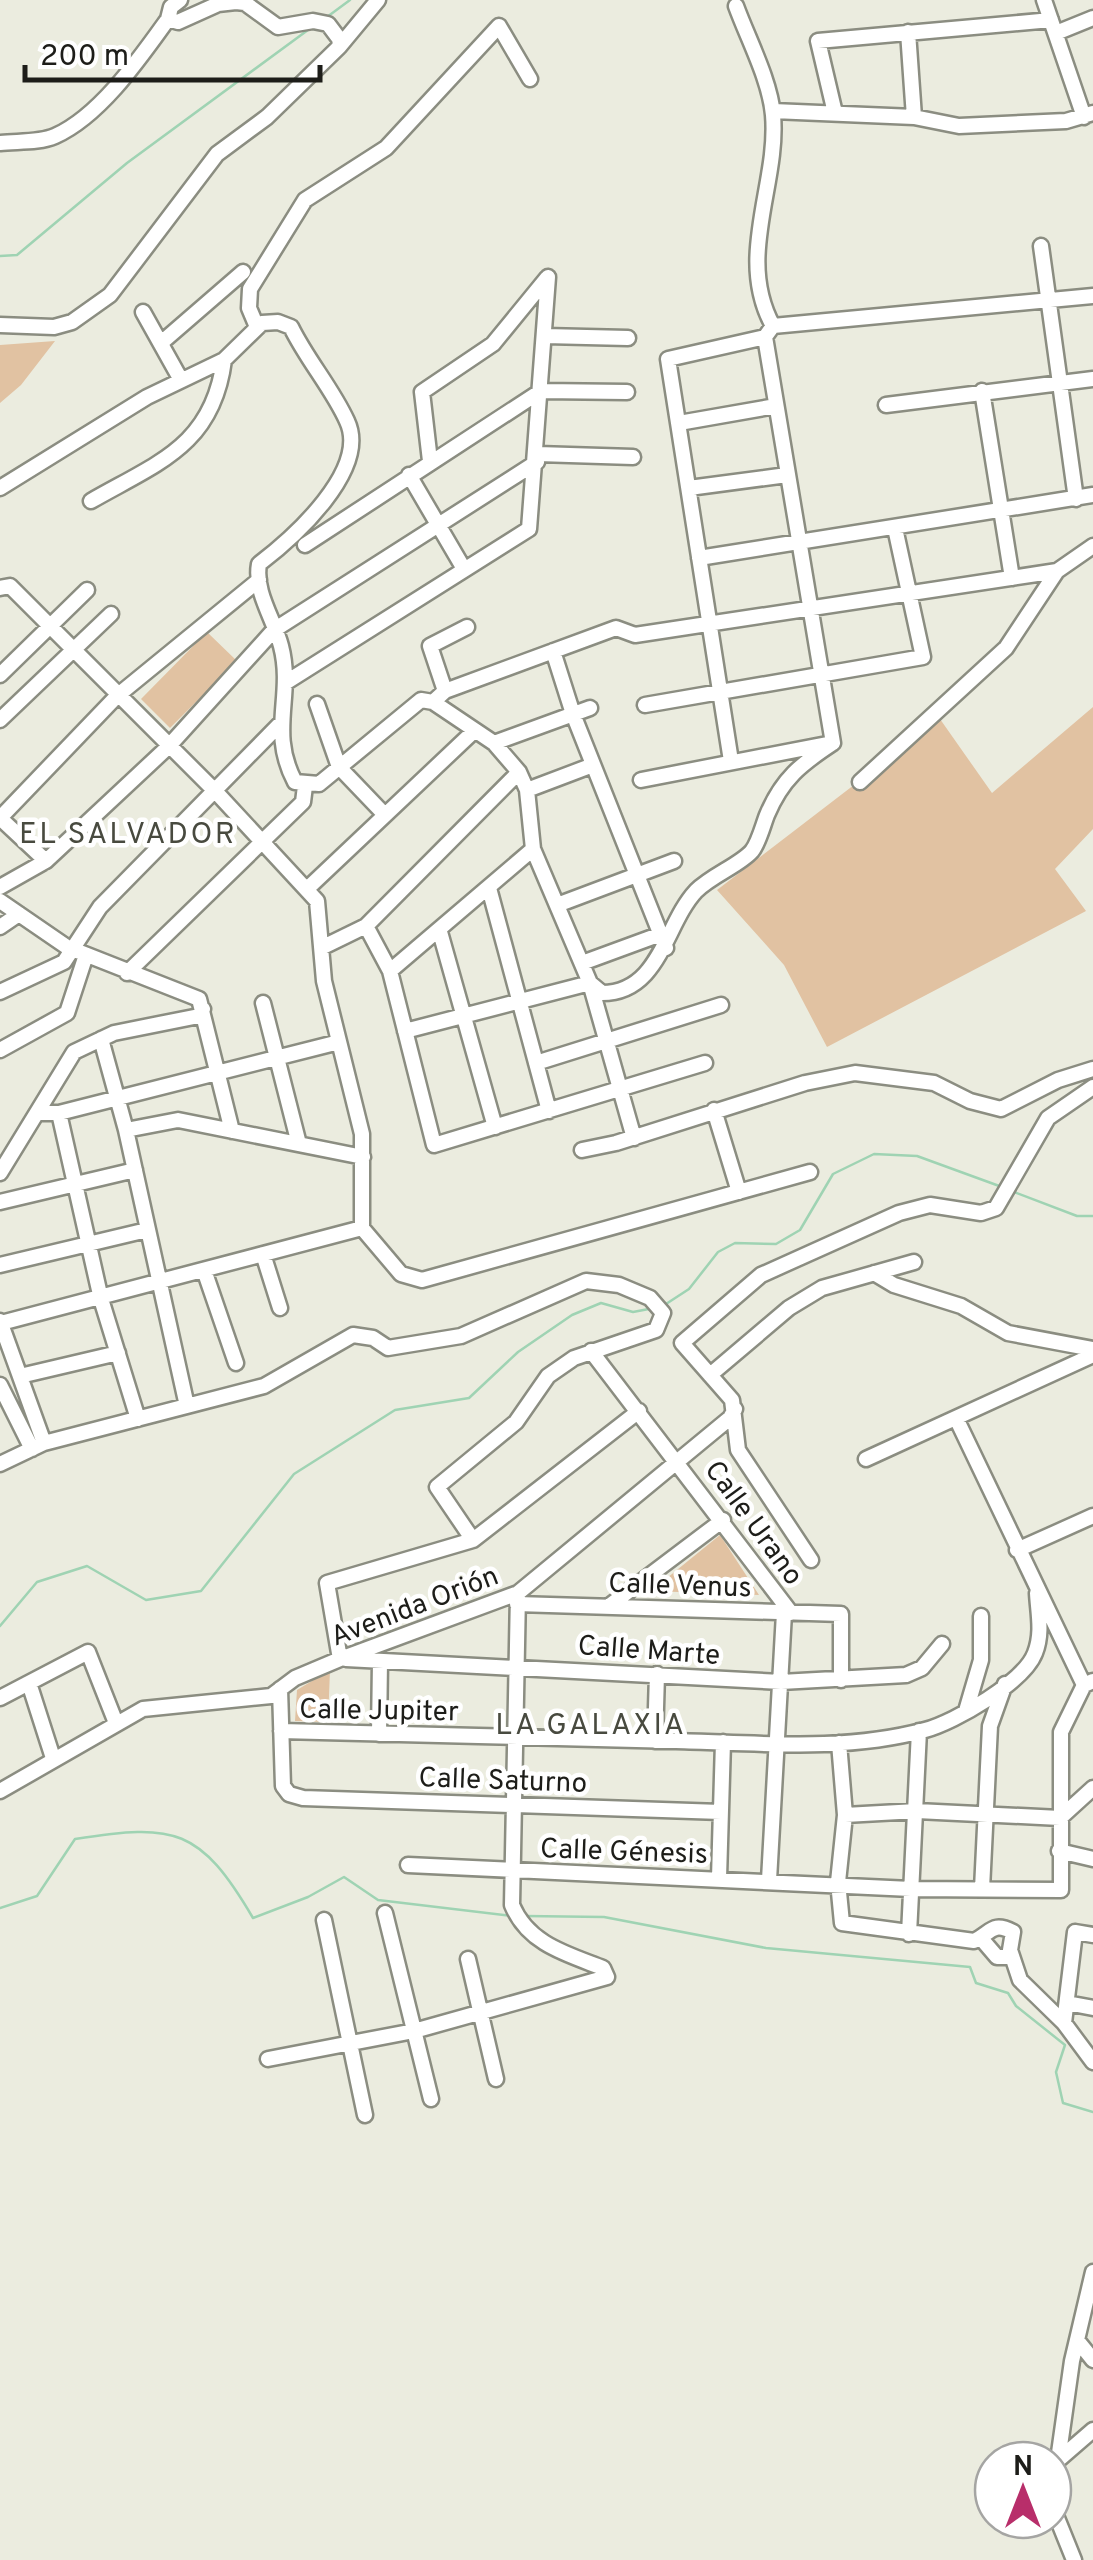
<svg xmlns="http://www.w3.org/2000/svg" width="1093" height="2560" font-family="Overpass,sans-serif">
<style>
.green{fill:#e1c2a2}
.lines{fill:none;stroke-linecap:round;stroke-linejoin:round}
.stream{stroke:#9fd3b3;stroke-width:2.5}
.minor-casing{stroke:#8b8d81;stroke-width:19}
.minor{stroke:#fff;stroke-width:14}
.labels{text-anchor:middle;stroke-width:9;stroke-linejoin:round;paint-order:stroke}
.street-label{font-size:28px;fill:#1d1d19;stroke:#fff}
.neighbourhood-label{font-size:30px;letter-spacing:2.5px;fill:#484a3f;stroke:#fff}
</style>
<rect width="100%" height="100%" fill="#ebecdf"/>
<path class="green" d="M55,341L21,385L0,403V345Z
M207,632L237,661L170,728L141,699Z
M1093,707V829L1055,869L1086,911L827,1047L784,965L717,890L940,719L992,793Z
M720,1535L759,1595L651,1591Z
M330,1670L328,1722L295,1721L297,1690Z"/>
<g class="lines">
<path class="stream" d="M327,17L350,0
M0,256L17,255L127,163L312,27
M1014,1192L1077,1216H1093
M666,1304L689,1289L718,1252L735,1243L776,1244L800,1230L833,1174L874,1154L917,1156L1002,1187
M0,1626L37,1582L87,1566L146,1600L201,1591L294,1474L395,1410L469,1398L518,1352L572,1315L601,1303L633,1312L654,1308
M0,1908L37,1896L75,1839C175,1823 200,1828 253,1918L308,1897L344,1877L378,1900L512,1916
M525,1916L604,1917L766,1948L970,1967L976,1983L1008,1993L1016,2006L1065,2045L1056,2072L1063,2103L1093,2112"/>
<g class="minor-casing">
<path id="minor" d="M1044,0L1084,117
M736,6C748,39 770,80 773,115C779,185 735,257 773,326
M908,32L914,117
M1056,33L1093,18
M339,47L378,0
M773,111L914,117L959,126L1066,121L1093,113
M835,113L818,41L1051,20
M0,143C17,141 39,143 55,136C100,116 140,58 168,19L171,7L180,0
M1041,246L1076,499
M143,312L181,380
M0,325L54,327L72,322L110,295L217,154L267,117L339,47L340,40L328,24L313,21L278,27L245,3L236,2L218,4L178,22L168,19
M257,327L249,308L250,289L305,200L386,148L499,26L530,79
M545,336L628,338
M765,337L833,743
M161,343L243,272
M982,391L1012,578
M886,405L1093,379
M679,423L776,406
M538,454L633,457
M430,461L422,392L493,344L547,278
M409,475L464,569
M0,488L147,397L224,360L262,323L278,322L291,327C307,360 332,388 347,421C370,470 293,538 259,564C254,592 274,619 281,646C294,696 268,731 295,782L319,784L421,700L433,702L494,743L519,772L527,790L533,849L590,983L602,993C660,993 665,924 696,891C712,875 740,865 752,851C759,842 763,825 767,815C782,779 801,764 833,743
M689,488L787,475
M91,501C157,463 213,446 224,360
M305,545L541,391L627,392
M699,558L1093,495
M0,588L10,586L216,792L317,901L324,981L362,1134V1228L401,1274L422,1280L810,1172
M553,651L573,714L666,948
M0,675L87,590
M285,683L529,529L548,277
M445,691L430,646L467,627
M433,702L445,691L616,628L635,635L1057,571
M317,704L339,767L385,815
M645,705L923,657L895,528
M0,720L111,614
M494,743L590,708
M731,761L668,359L765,337L773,326L1093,296
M641,780L827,744
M860,782L1006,648L1057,571L1093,546
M527,790L593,765
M46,861L0,818L117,696L259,580
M0,887L46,861L168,747L274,630L537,462
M308,888L473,732
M489,888L549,1111
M0,901L67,947L199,999L232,1131
M557,905L674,861
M366,926L390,971L434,1145L705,1063
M0,927L19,914
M440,932L495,1127
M323,947L366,926L519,772
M582,963L661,934
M390,971L533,849
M127,973L303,802L305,786
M0,992L64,962L100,907L279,725
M263,1003L299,1144
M405,1031L590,983L634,1138
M101,1039L126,1130L187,1406
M0,1050L67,1013L86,955
M536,1063L721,1005
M714,1110L739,1192
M38,1113H59L339,1042
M59,1113L101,1299L138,1419
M126,1130L178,1120L363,1157
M582,1150L616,1143L805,1083L855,1073L934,1083L970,1101L1001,1109L1058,1080L1093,1069
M0,1173L74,1052L114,1033L199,1016L203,1009
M0,1202L135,1170
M263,1254L280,1308
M0,1265L147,1230
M204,1270L236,1363
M874,1273L894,1285L961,1306L1008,1333L1093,1349
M0,1321L44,1443
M1,1323L362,1228
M591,1351L791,1613
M710,1375L789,1308L822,1288L914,1262
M20,1376L118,1353
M0,1385L32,1449
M956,1418L1084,1685
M866,1459L1093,1355
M0,1464L44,1443L264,1386L353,1335L373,1338L388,1348L461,1336L586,1281L619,1285L650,1298L663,1313L656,1330L574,1358L548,1376L516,1422L437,1487L473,1540
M1017,1550L1093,1516
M811,1560L738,1450L732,1400L682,1343L761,1275L899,1213L930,1205L981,1213L996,1208L1048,1118L1093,1087
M517,1604L841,1614V1680
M609,1606L723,1520
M340,1659L327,1583L473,1540L639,1411
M346,1659L781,1682L906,1675L922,1668L942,1644
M29,1683L53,1758
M280,1689L283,1786L289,1794L303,1798L721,1812
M0,1698L88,1652L116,1723
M966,1711L981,1660V1616
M281,1731C413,1734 544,1738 676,1741C759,1743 844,1752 925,1730C955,1722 1024,1682 1035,1653C1043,1633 1038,1613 1037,1593
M379,1734L380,1661
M655,1741L657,1674
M839,1743L845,1815L838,1882L842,1923L974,1941C991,1933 992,1921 1013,1932L1010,1950L1020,1980L1064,2023L1093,2062
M0,1791L143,1709L271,1696L295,1678L340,1659L518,1593L730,1418L735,1409
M845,1815L917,1811L1060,1818L1093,1788
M1059,1851L1093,1859
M408,1865L911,1889L1061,1890V1732L1084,1685L1093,1681
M719,1878L723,1742
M769,1880L784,1613
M982,1889L990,1726L1005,1684
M385,1913L431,2099
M324,1920L365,2115
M909,1934L919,1731
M985,1943L997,1957H1012
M468,1959L496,2079
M1067,2003L1093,2008
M1064,2023L1075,1932L1093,1935
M268,2059L414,2031L607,1977L603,1968C567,1954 528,1944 512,1905L518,1593
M1077,2340L1093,2360
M1058,2460L1072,2361L1093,2272
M1056,2462L1093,2430
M1053,2508L1074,2560"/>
</g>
<use href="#minor" class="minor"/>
</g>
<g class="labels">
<g class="street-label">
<text transform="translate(755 1522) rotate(54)" y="10">Calle Urano</text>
<text transform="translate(680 1584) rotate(2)" y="10">Calle Venus</text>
<text transform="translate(414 1605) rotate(-21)" y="10">Avenida Orión</text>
<text transform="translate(649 1649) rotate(4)" y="10">Calle Marte</text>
<text transform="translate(379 1709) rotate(1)" y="10">Calle Jupiter</text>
<text transform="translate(503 1779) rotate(2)" y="10">Calle Saturno</text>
<text transform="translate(624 1850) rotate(2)" y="10">Calle Génesis</text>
</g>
<g class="neighbourhood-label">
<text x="128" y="843">EL SALVADOR</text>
<text x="591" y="1734">LA GALAXIA</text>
</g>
</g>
<g transform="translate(1023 2490)"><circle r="48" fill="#ffffff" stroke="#a5a5a3" stroke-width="2.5"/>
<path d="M0-8L18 38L0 25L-18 38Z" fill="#b82e6a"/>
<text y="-15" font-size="28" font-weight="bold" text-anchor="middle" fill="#1d1d19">N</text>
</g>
<path d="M25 65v15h295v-15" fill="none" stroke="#1d1d19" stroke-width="5"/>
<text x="40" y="65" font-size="30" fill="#1d1d19" stroke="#ffffff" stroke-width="8" paint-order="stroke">200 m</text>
</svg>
